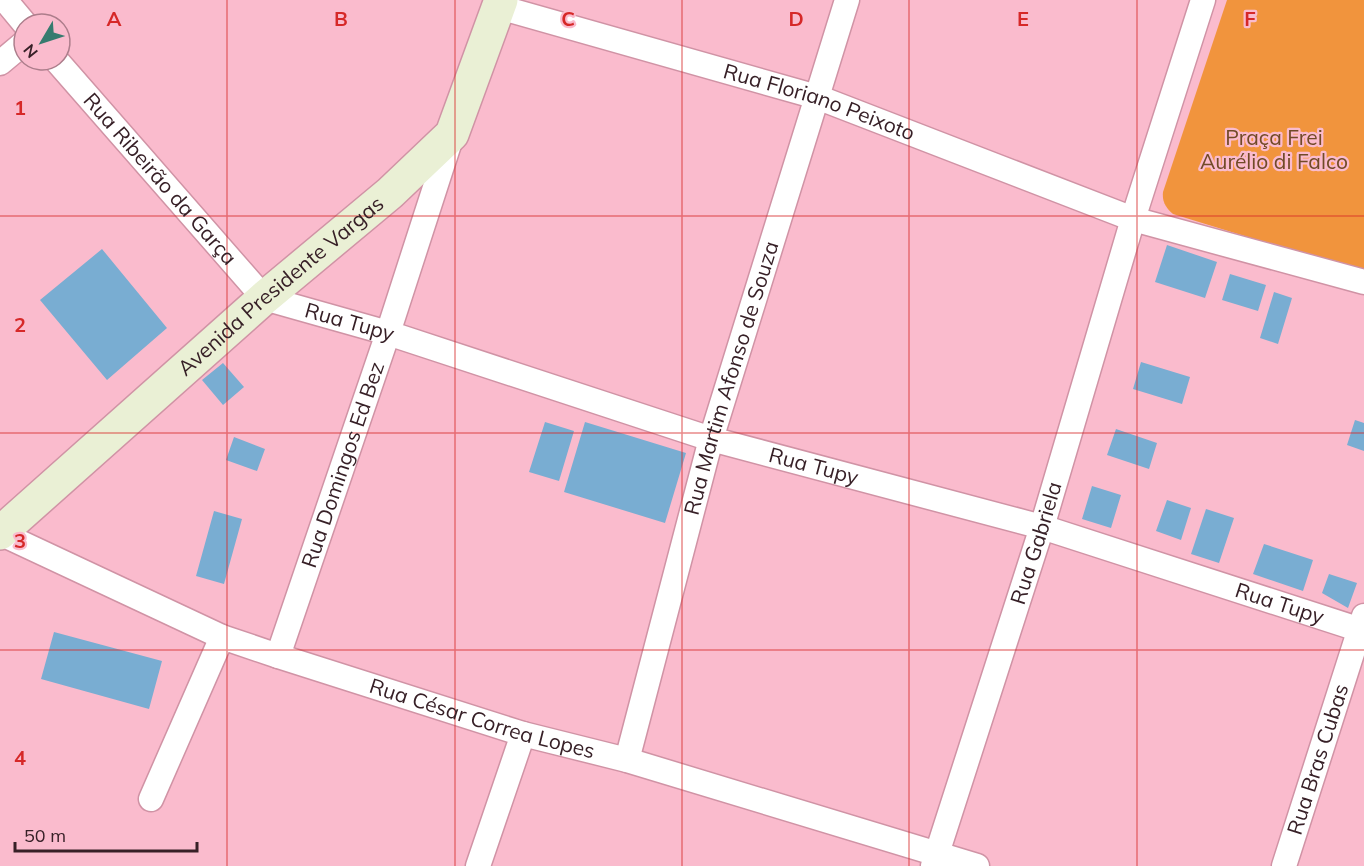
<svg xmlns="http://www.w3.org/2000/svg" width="1364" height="866" font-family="Mulish,sans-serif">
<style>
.green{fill:#f1943d}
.building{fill:#79add2}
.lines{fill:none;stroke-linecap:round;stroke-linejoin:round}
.street-casing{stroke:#d093a5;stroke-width:27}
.secondary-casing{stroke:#d093a5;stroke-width:36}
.street{stroke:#fff;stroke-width:24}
.secondary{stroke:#eaf0d5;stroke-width:33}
.grid{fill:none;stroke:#d62828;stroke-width:1.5;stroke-opacity:0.55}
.labels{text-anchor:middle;stroke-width:4.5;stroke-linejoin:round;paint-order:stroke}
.street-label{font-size:21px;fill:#372027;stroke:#fabbcd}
.park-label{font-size:21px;fill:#714a27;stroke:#fabbcd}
.grid-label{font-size:20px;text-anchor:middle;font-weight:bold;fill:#d62828;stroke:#fabbcd;stroke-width:4.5;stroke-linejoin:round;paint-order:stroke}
</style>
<rect width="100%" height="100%" fill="#fabbcd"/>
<path class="green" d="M1227,0H1364V273L1173,214C1166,208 1162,202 1163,192Z"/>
<path class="building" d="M1167,245L1217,262L1205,298L1155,282Z
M102,249L167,328L107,380L40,300Z
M1230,274L1266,285L1258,311L1222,300Z
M1274,292L1292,298L1278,344L1260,338Z
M1141,362L1190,377L1182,404L1133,389Z
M223,363L244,387L223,405L202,380Z
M1355,420L1364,423V451L1347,445Z
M545,422L574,431L559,481L529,472Z
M585,422L686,453L665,523L564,492Z
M1116,429L1157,443L1149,469L1107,455Z
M234,437L265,449L257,471L226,460Z
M1092,486L1121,495L1111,528L1082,519Z
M1167,500L1191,508L1181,540L1156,531Z
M1206,509L1234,518L1219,563L1191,554Z
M214,511L242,519L224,584L196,576Z
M1264,544L1313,560L1303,591L1253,574Z
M1329,574L1357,583L1348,608L1322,593Z
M54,632L162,661L149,709L41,679Z"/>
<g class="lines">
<g class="street-casing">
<g id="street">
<path d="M5,0L25,24"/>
<path id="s1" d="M499,7L817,97L1133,219L1364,282"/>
<path id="s2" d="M56,60L264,298L388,333L711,439L1042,527L1364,631"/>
<path d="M0,63L24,43"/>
<path id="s3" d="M0,533L222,637L278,656L523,734L627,760L977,866"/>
<path id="s4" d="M278,656L388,333L451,138"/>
<path id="s5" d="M627,760L711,439L847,0"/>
<path d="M151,799L222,637"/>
<path d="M478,866L523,734"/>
<path id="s6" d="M933,866L1042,527L1133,219L1203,0"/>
<path id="s7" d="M1284,866L1364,616"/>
</g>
</g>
<g class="secondary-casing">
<g id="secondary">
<path id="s8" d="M0,533L264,298L390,193L452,134L501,0"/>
</g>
</g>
<use href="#street" class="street"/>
<use href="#secondary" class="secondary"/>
</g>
<path class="grid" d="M227,0V866M455,0V866M682,0V866M909,0V866M1137,0V866M0,216H1364M0,433H1364M0,650H1364"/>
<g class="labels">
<g class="street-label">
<text dy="7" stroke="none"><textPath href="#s1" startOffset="334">Rua Floriano Peixoto</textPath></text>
<text dy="7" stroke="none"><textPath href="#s2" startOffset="158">Rua Ribeirão da Garça</textPath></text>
<text dy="7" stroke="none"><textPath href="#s8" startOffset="374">Avenida Presidente Vargas</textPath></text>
<text dy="7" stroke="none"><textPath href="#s2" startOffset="405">Rua Tupy</textPath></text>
<text dy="7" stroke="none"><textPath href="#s5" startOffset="396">Rua Martim Afonso de Souza</textPath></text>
<text dy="7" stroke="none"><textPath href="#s4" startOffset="202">Rua Domingos Ed Bez</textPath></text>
<text dy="7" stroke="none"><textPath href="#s2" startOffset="891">Rua Tupy</textPath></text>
<text dy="7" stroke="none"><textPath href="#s6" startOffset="339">Rua Gabriela</textPath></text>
<text dy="7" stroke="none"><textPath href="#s2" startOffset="1377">Rua Tupy</textPath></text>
<text dy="7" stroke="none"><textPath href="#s3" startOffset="518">Rua César Correa Lopes</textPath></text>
<text dy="7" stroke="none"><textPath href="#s7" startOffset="112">Rua Bras Cubas</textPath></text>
</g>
<g class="park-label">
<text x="1274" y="145">Praça Frei<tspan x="1274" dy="24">Aurélio di Falco</tspan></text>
</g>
</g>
<g class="grid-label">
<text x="114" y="26">A</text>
<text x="341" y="26">B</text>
<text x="568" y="26">C</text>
<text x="796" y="26">D</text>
<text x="1023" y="26">E</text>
<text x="1250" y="26">F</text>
<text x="20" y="115">1</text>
<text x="20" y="332">2</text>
<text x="20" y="548">3</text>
<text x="20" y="765">4</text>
</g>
<g transform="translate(42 42) rotate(231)"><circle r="28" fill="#fabbcd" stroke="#ac7d8b" stroke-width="1.5"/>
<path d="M0-4.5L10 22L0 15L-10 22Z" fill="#377b6f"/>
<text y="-9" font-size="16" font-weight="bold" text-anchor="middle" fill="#372027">N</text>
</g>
<path d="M15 842v9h182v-9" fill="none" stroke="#372027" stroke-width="3"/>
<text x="24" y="842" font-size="18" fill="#372027" stroke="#fabbcd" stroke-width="4.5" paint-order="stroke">50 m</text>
</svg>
